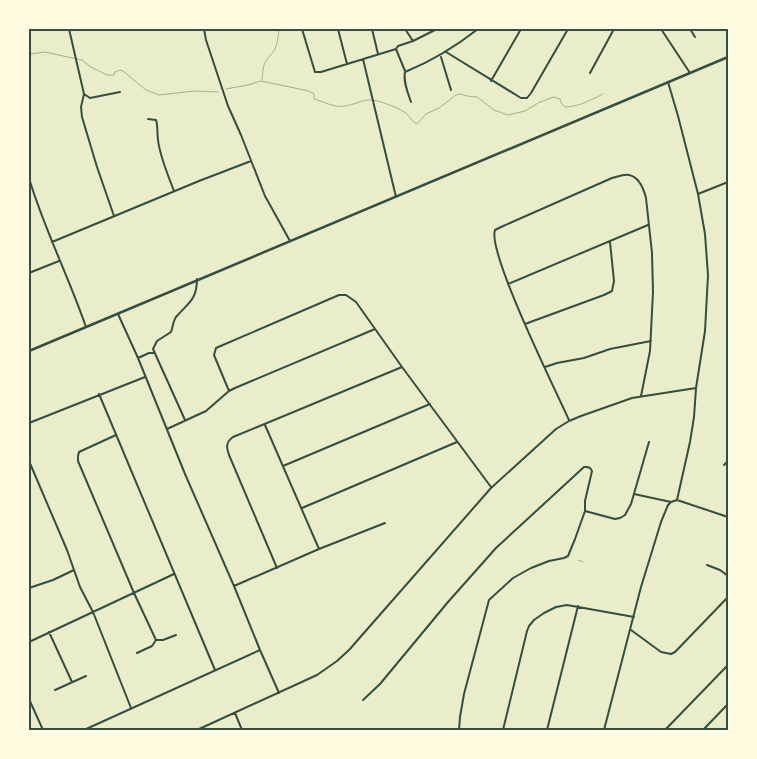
<svg xmlns="http://www.w3.org/2000/svg" width="757" height="759" font-family="Roboto,sans-serif">
<style>
.lines{fill:none;stroke-linecap:round;stroke-linejoin:round}
.stream{stroke:#a3b18a;stroke-width:1}
.minor{stroke:#344e41;stroke-width:2}
.secondary{stroke:#344e41;stroke-width:2.5}
.neatline{fill:none;stroke:#344e41;stroke-width:2}
</style>
<rect width="100%" height="100%" fill="#e9edc9"/>
<g class="lines">
<path class="stream" d="M29,54L45,52L82,60L91,67L107,75H114L115,72L120,70L123,71L146,90L159,95L194,91L218,92
M262,80C263,74 262,67 266,61C269,56 273,53 275,49C278,44 278,34 279,29
M226,89L248,85L261,81L309,91L314,94V99C324,102 335,108 345,106C354,105 363,99 372,100C384,102 396,107 406,113C410,117 412,122 417,124L426,114L439,108L456,95L460,94L467,96L477,97L494,110L508,115L525,111L540,102L554,97L560,99L561,103L565,107C578,107 591,100 603,94
M578,560L583,562"/>
<path class="minor" d="M69,29L84,94
M204,29L206,40L228,106L241,135L265,196L290,241
M302,29L315,72H321L396,49
M338,29L347,64
M372,29L378,54
M405,29L413,41
M661,29L690,73
M690,29L695,37
M446,52L521,98H527L531,93L568,29
M441,57L451,90
M363,59L396,197
M405,71L396,49L398,46L413,41L437,29
M590,73L614,29
M491,81L521,29
M668,82L678,116L698,194L705,234L708,275L705,331L696,388L694,417L690,442L677,500L728,517
M411,102C408,93 403,82 405,72C432,61 455,47 478,29
M148,119L156,120C158,126 157,133 158,140C160,157 168,175 174,191
M29,178C44,229 69,277 86,327
M698,194L728,182
M114,216L97,167L82,117L81,107L84,94L90,98L120,92
M52,242L199,181L251,161
M29,273L59,261
M508,284L648,225
M118,314L138,358L185,474L234,586L260,650L279,693
M525,324L604,295L612,291L614,281L610,242
M138,358L149,353H154
M545,367L557,363L584,358L610,349L651,341
M229,391L214,355L216,348L339,295H346L356,302L402,367L491,487
M99,394L215,670
M185,420L153,349L157,341L171,332C173,327 173,321 176,317C188,303 197,300 197,279
M569,420C556,391 487,252 495,230L501,227L612,178C617,177 623,174 629,175C639,177 644,190 646,198L652,253L653,292L650,351L641,396
M29,423L145,377
M265,425L319,549
M167,429L206,411L229,391L235,388L375,329
M116,435L79,452L78,456V461L134,593L156,640H163L176,635
M29,461L67,550L80,587L93,612L131,708
M724,465L728,461
M283,466L430,404
M634,494L671,502
M302,508L457,442
M707,565L720,570L728,576
M277,568L229,455C226,447 226,442 233,437L402,367
M234,586L319,549L385,523
M29,588L53,580L74,570
M631,630L661,652L671,654L675,652L728,597
M49,632L72,682
M29,642L174,574
M137,653L152,646L156,640
M55,690L86,676
M29,699L43,730
M363,700L380,684L448,602L496,548L584,467H587L590,468L592,471L585,501V511L615,519L620,518L625,515L631,504L649,442
M235,713L242,730
M84,730L260,650
M197,730L317,675L337,661L349,650L491,488L556,429L569,421L581,416L632,398L696,388
M459,730L460,717L464,694L489,600L513,578L531,568L549,561L564,558L568,556L575,539L585,511
M503,730L527,631L529,626L534,620L544,613L556,607L567,605L634,617
M547,730L578,606
M604,730L641,587L661,522L668,505L671,502L677,500
M665,730L728,665
M703,730L728,704"/>
<path class="secondary" d="M29,351L728,57"/>
</g>
<rect width="757" height="759" fill="none" stroke="#fefae0" stroke-width="60"/>
<rect x="30" y="30" width="697" height="699" class="neatline"/>
</svg>
